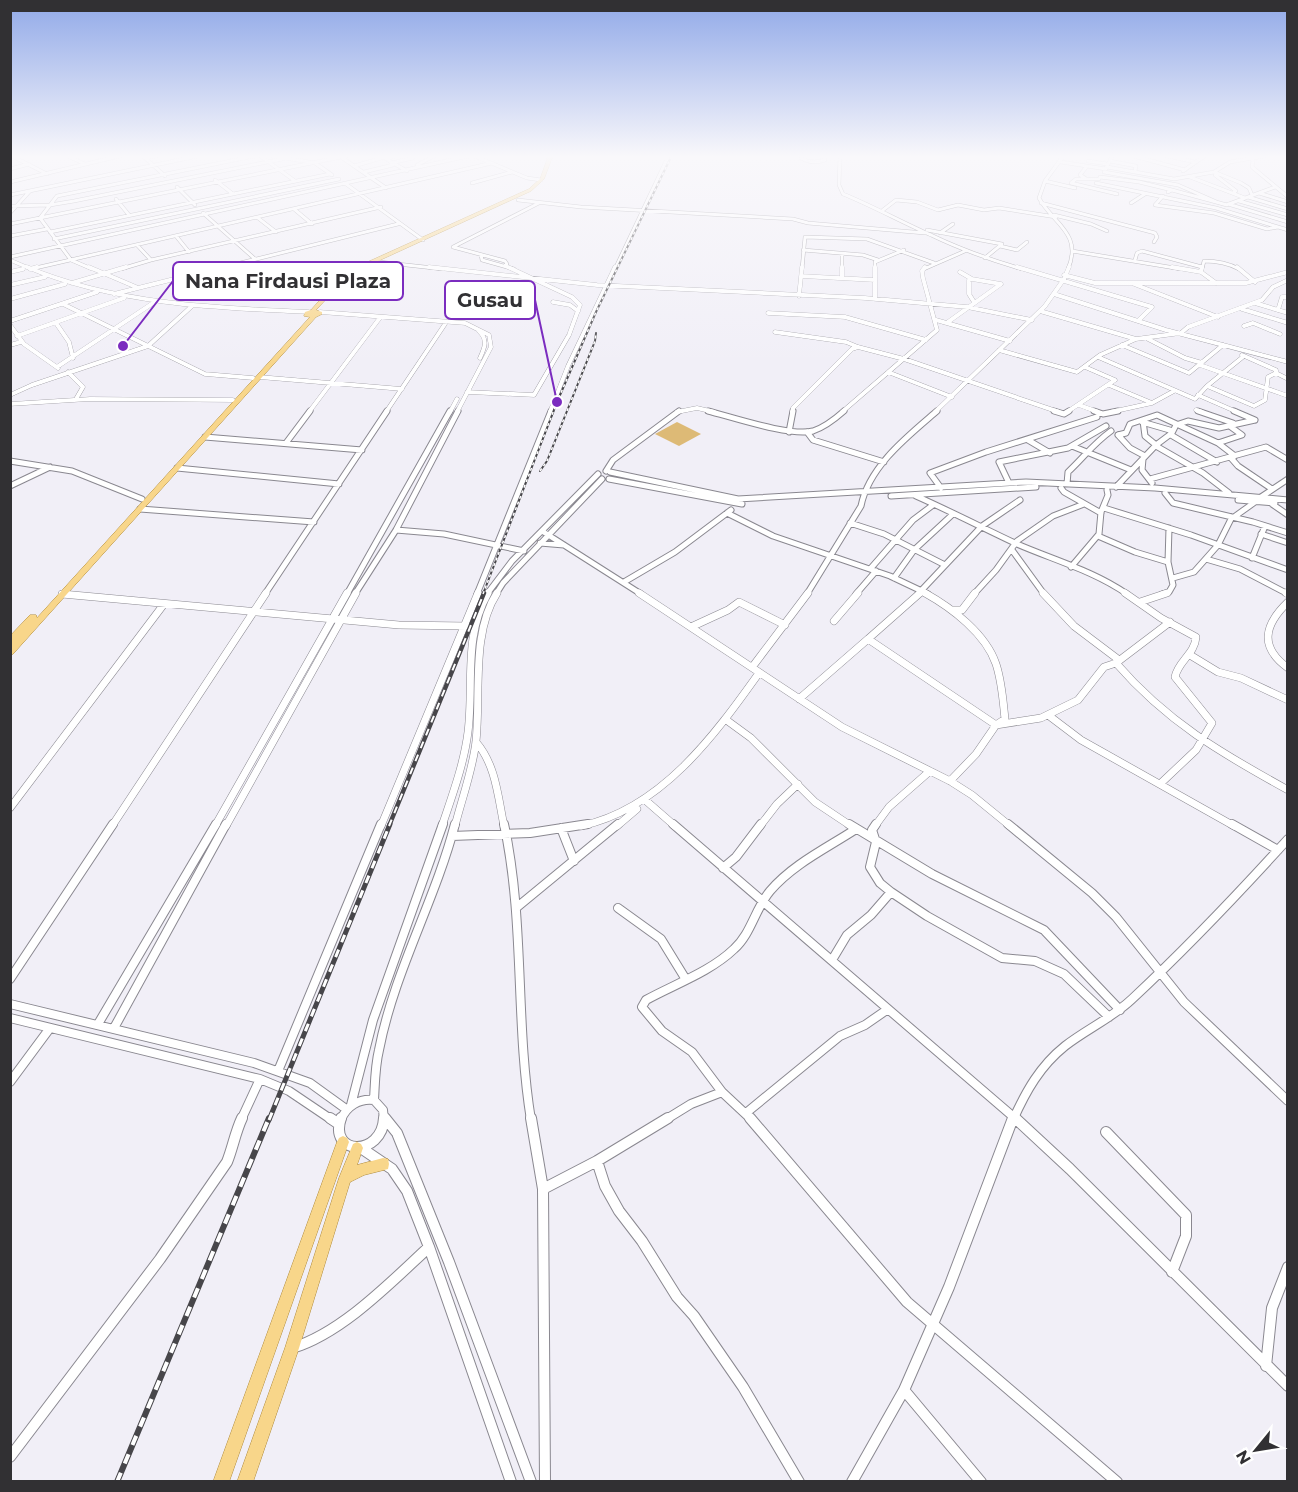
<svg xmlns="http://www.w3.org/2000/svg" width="1298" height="1492" font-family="Montserrat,sans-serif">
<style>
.green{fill:#ddba76}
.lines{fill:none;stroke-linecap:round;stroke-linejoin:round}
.minor-far5-casing{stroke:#8a8890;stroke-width:4}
.minor-far4-casing{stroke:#8a8890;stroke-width:4.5}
.minor-far3-casing{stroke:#8a8890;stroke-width:7}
.minor-far2-casing{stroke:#8a8890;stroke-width:8}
.minor-far1-casing{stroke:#8a8890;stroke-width:10}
.minor-casing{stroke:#8a8890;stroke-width:12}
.major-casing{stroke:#af8a39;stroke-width:1}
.minor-far5{stroke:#fff;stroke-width:3}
.minor-far4{stroke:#fff;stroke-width:4}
.minor-far3{stroke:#fff;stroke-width:5}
.minor-far2{stroke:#fff;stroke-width:7}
.minor-far1{stroke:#fff;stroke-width:8}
.minor{stroke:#fff;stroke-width:10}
.major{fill:#f8d68a;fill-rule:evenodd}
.rail-far3-casing{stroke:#47464a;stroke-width:2}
.rail-far2-casing{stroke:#47464a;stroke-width:4.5}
.rail-far1-casing{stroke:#47464a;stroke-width:5}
.rail-casing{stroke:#47464a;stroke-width:6}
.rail-far3{stroke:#fff;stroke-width:1.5;stroke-dasharray:3;stroke-linecap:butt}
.rail-far2{stroke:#fff;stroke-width:2;stroke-dasharray:7;stroke-linecap:butt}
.rail-far1{stroke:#fff;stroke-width:3;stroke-dasharray:8;stroke-linecap:butt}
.rail{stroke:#fff;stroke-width:4;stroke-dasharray:10;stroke-linecap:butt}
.leader{fill:none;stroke:#7b2cbf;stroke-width:2}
.callout-dot{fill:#7b2cbf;stroke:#fff;stroke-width:2}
.callout{fill:#fff;stroke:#7b2cbf;stroke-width:2}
.callout-label{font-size:20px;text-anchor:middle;font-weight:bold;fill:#313033}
</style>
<rect width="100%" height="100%" fill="#f1eff7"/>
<path class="green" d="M677,422L701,434L679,446L655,434Z"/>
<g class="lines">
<g class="minor-far5-casing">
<path id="minor-far5" d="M10,155L47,174
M65,155L85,164
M142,155L165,176
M259,155L295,181
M267,155L315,163L332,175
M399,155L386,159L407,171
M472,155L527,178L541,180
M840,155L839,185L843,194C873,206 901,222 931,235C960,249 991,260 1022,269
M1064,155L1045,181L1039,198C1053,224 1083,233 1068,269
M1130,155L1185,170
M1163,155L1195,162
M341,157L386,188
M145,158L162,155
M801,158C809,163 816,163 825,160L824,155
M1253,160L1252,167L1288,197
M1088,161L1107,164
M1110,161L1136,166L1135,171
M1061,162L1106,169
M391,163L413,158
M354,166L385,157
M418,167L417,165L436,155
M1107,167L1174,179L1214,172L1241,183L1249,188L1252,195
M1106,168L1113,155
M10,169L29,164
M1183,171L1206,155
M364,172L393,165
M1104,172L1178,185L1219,203
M1214,172L1230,162L1270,155
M1215,175L1236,191L1234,192
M1100,177L1139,182L1172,190
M1190,177L1245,198
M1085,178L1080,175L1087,166
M1099,179H1076L1071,183L1117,194
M215,180L233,194
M1045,181L1075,188
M10,182L124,155
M472,183L512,172
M1096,183L1216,208L1288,230
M346,184L423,240
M177,187L195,205
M1168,192L1172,190L1227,205
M1259,193L1288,202
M10,195L203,155
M1163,196L1155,205L1214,213L1267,229L1278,227
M1248,197L1288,209
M116,199L129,215
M518,200L581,207L793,219L808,223L925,233
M1239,201L1288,215
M1041,203L1155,233L1157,237L1154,242
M1131,203L1145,194
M1228,204L1288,222
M1229,204L1275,187
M10,206L50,205L74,201L287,158
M294,209L312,224
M883,210L896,200L917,202L938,210L958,205L984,210L999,208L1056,217
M10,213L30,191
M203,213L255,259
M1054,215L1091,224L1107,231
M258,218L276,232
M10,224L351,155
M927,230L1002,244L985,258
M50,232L330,174
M940,233L953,224
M10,236L47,229
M176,236L189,252
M54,239L339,179
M137,245L151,260L381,207
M1000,246L1017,250L1027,242
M453,247L539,203
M453,247L505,261L507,264L504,266
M803,250L863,255L878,260
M1072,251L1181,269
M842,254V269
M481,255L482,260L514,269
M10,257L473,155
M10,260L31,269
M1135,260L1137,253L1142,251L1202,267
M379,262L443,269
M31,269L492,163
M92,269L71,260L40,218L57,196L260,155
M121,269L151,260
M216,269L398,224
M615,269L669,155
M802,269L805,237L867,239L934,263
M875,269V262L904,250
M924,269L965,251
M1202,269L1204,261C1217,261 1228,263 1239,269"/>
</g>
<g class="minor-far4-casing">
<path id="minor-far4" d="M27,267C114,304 216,308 309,312
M89,267L136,287
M429,267L597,285L865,298L967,307L1032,320
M842,267V278
M875,267V299
M1017,267L1152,307L1139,320
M1172,267L1201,272
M1202,267L1201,272L1216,283
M1237,267L1255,282
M30,269L37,267
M10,272L23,269
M1064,275L1095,283H1246L1288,272
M801,276L875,280
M972,279L969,280V294L974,302
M72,283L126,267
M1134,284L1218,317
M10,285L45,277
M114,294L222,267
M1054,294L1166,330L1288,362
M799,296L802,267
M10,299L65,284
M553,302L570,305L578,311
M1255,303L1288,313
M63,304L205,374L253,378
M1242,309L1288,323
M1278,310L1282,297H1288
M1040,311L1136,339L1181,333L1188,327L1262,300L1273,287L1288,280
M320,312L465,323L489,335L491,347L457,412
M768,313L845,317L926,340
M936,320L1010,341
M10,321L97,292
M948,322L1001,284L972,279L960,272
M56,323L69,342L73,358
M10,325L24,344L58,368
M1244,326L1253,323L1280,334
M479,331C488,340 485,347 480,358
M775,332L846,342L858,347
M17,336L124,298
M1148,339L1185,358L1202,363
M10,345L21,342
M1122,345L1189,373L1223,345
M999,350L1077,372L1100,355L1136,339
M1242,355L1276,370V373L1288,379
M1098,357L1195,399L1207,386L1244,356
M1200,365L1288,396
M57,367L153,303
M68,372L83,387L76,399
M888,372L952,397
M259,377L402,389
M1109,385L1152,403
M1207,386L1254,406L1265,400L1268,377L1276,373
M467,392L534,395L569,335L580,305L572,297L508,267
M10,395L32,385L148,346L192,306
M1198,395L1237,412
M10,404L90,399L233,400
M1079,405L1098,412
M1196,410L1202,412
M309,412L379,319
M386,412L445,324
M450,412L457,399
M550,412L568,366L615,267
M677,412L697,408L714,412
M792,412L793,408L852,349L858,347L904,359L1059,412
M842,412L937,330L923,278L922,271L925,267
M935,412L1045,306L1064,279L1069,267
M1067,412L1115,380L1085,367
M1111,412L1152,403L1174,391"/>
</g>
<g class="minor-far3-casing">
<path id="minor-far3" d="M708,411C732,417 791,437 813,431C825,427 835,419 844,411
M1054,411L1064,414L1069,411
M1094,411L1103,414L1118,411
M1198,411L1233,423L1231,427L1242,435L1218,443L1235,456
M1234,411L1255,420
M1143,421L1145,436L1156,445
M1142,422L1173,431
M789,432L793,411
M807,432L813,440L884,462
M1118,435L1126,433L1130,424L1157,415L1218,443
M1118,435L1130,448L1145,456
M1171,435L1217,462
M205,437L362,450
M1028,440L1050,453
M286,443L310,411
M1072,446L1131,470
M1156,446L1203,473L1229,493
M1231,458L1238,466L1272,489
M1143,459L1142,470L1152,483
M10,461L72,471L142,499
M177,468L339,484
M606,471L613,460L679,411
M610,472L738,499L1026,482L1155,488L1288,500
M609,479L742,504
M1150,479L1266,447L1288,460
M1009,483L999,462L1068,448L1106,426
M1067,484L1068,472C1083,458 1094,443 1111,431
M10,486L50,467
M1116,487L1156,445L1172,433L1176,425L1188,421L1219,428L1255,420
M941,488L930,473L986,452L1097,417
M1061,488L1064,492L1101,513
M1165,493L1173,503L1253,522L1288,533
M891,496L1036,487
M916,496C950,511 983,528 1017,544C1054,560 1094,571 1127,594
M1261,497L1288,479
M1238,500L1275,503
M1272,504L1288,515
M1104,508L1191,535L1288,570
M140,509L314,522
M727,513L773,536L890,576L928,594
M1234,517L1255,502
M850,523L884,534L945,565
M396,530L444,534L524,551
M542,531L641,594
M1261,534L1288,543
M1098,536L1135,552L1168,562
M540,543L564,545
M1012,550L1044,594
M1252,558L1265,526
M1206,559L1240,569L1288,594
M1071,567L1099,534L1101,512L1108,495L1107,490
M871,568L913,520L933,505
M894,578L914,550L953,514
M1173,578L1194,572L1218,545L1232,517
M624,582L675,552L731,510
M62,594H65
M265,594L387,411
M347,594L450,411
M355,594L396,530L458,411
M477,594L551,411
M487,594L512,561L598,474
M496,594L503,583L602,479
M807,594L861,506C869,466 908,436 937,411
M856,594L876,571
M918,594L982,526L1020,500
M974,594L996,570L1017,541L1053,516L1084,504
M1162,594L1169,592L1173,585L1168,562L1169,528"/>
</g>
<g class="minor-far2-casing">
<path id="minor-far2" d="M639,593L842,727L950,781L972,795L1010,826
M920,593L868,639L996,725L1041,718L1078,700L1104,667L1116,663L1170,622
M925,593C952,608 986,634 996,664C1002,682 1003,701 1005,719L996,725L976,754L950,781
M1043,593L1074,626L1119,660
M1125,593L1161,618L1196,637C1195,654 1178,661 1175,677L1212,723L1196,750L1160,784
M1286,593L1288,594
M62,594L399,625L466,626
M1140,602L1167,593
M1288,602C1264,625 1259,647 1288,668
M952,610H962L975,593
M834,621L858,593
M691,627L728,610L739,602L785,625
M1190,655L1218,672L1241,678L1288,700
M1116,663C1167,722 1221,753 1288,790
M753,666L808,593
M799,699L868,639
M1048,715L1081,740L1234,826
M725,719L751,738L815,802L851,826
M476,742C496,765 498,797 504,826
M644,799L675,826
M10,808L164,604
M112,826L266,593
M215,826L347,593
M226,826L356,593
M381,826L478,593
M442,826C452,796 464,764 468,732C474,684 463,637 488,593
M455,826C462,798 473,769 476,741C481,694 471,633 497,593
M581,826C661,809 714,736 759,673
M617,826L637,809
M760,826L777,804L798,784
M875,826L889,807L930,771"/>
</g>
<g class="minor-far1-casing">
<path id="minor-far1" d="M504,824C525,921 515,1022 531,1120
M673,824L1017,1120
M849,824L932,874L1044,930L1120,1010
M876,824L872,830L876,842L870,867L880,883L891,892L927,916L1002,958L1035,961L1064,974L1109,1017
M1008,824L1092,893L1116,917L1184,1002L1288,1101
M1232,824L1278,850
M561,828L574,861
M452,836L530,833L588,824
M723,868L736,857L761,824
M516,908L618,824
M618,908L661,939L685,978
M832,960L847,935L871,915L891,892
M10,979L113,824
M10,1004L254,1063L310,1083L346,1109
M10,1018L260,1079L289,1091L332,1120
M98,1024L216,824
M114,1028L226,824
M278,1071L381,824
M10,1082L50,1028
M374,1100C375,1083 375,1066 379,1050C394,972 435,901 455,824
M351,1105L373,1020L443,824
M746,1113L840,1036L865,1025L888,1009
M241,1120L260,1079
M341,1120C346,1106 360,1098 374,1100L383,1110L384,1120
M665,1120L691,1104L722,1092
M752,1120L722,1092L692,1052L662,1031L642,1007L646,1000C675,984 710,972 734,949C751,934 755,909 770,891C793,864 827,848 856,829
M1013,1120C1026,1091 1040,1066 1065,1046C1087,1029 1112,1018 1132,999C1187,948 1238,894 1288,839"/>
</g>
<g class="minor-casing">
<path id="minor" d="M330,1118L339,1124
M341,1118C328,1156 382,1157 384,1118
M385,1118L397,1133L449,1262L531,1482
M531,1118L543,1189L545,1482
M750,1118L907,1302L1117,1482
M1015,1118L1070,1169L1288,1386
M1106,1132L1186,1215V1236L1172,1272
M361,1148L392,1169L407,1191L429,1247L511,1482
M597,1161L605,1186L619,1211L642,1241L677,1297L694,1316L743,1387L799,1482
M543,1189L597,1161L668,1118
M292,1348C342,1333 391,1282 429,1247
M1266,1366L1272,1308L1288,1267
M904,1390L981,1482
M10,1457L160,1259L227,1162C233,1147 235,1133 242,1118
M852,1482L904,1390L949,1287L1013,1118"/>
</g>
<g class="major-casing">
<path id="major" d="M549,155H553L544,179L531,191L354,272L341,283L316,310L322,312V314L316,317L13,654L10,655V646L12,644L10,645V636L30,615H36L37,618L310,317L304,316L305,312L311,310L337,281L350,270L529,189L540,179Z
M343,1136L347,1138L349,1142L229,1482H213L337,1142L339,1138Z
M357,1142L361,1144L363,1148L357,1165L383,1158L388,1159L389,1164L388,1169L364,1175L350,1182L299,1348L253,1482H237L285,1348L339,1178L353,1144Z"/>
</g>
<use href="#minor-far5" class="minor-far5"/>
<use href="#minor-far4" class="minor-far4"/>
<use href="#minor-far3" class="minor-far3"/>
<use href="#minor-far2" class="minor-far2"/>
<use href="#minor-far1" class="minor-far1"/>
<use href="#minor" class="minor"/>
<use href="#major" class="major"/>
<g class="rail-far3-casing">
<path id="rail-far3" d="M540,471L547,461L595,341L596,333
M483,594L557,402L596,312L672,155"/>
</g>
<g class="rail-far2-casing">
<path id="rail-far2" d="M389,826L484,593"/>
</g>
<g class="rail-far1-casing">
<path id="rail-far1" d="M269,1120L390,824"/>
</g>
<g class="rail-casing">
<path id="rail" d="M117,1482L269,1118"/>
</g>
<use href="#rail-far3" class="rail-far3"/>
<use href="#rail-far2" class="rail-far2"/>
<use href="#rail-far1" class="rail-far1"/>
<use href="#rail" class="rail"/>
</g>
<linearGradient id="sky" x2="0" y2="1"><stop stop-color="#91a9e8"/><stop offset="0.43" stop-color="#f9f8fb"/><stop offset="1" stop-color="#f9f8fb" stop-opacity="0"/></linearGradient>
<rect width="1298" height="364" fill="url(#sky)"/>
<path class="leader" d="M123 346L173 281M557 402L535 300"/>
<g class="callout-dot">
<circle cx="123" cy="346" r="6"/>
<circle cx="557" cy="402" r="6"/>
</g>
<g class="callout">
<rect x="173" y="262" width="230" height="38" rx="6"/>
<rect x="445" y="281" width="90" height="38" rx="6"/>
</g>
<g class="callout-label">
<text x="288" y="288">Nana Firdausi Plaza</text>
<text x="490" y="307">Gusau</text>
</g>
<rect width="1298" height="1492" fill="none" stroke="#313033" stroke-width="24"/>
<g transform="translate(1256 1450) rotate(240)" stroke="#ffffff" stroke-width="4.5" paint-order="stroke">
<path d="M0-4.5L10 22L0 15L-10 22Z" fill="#313033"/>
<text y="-9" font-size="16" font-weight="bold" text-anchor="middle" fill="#313033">N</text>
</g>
</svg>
